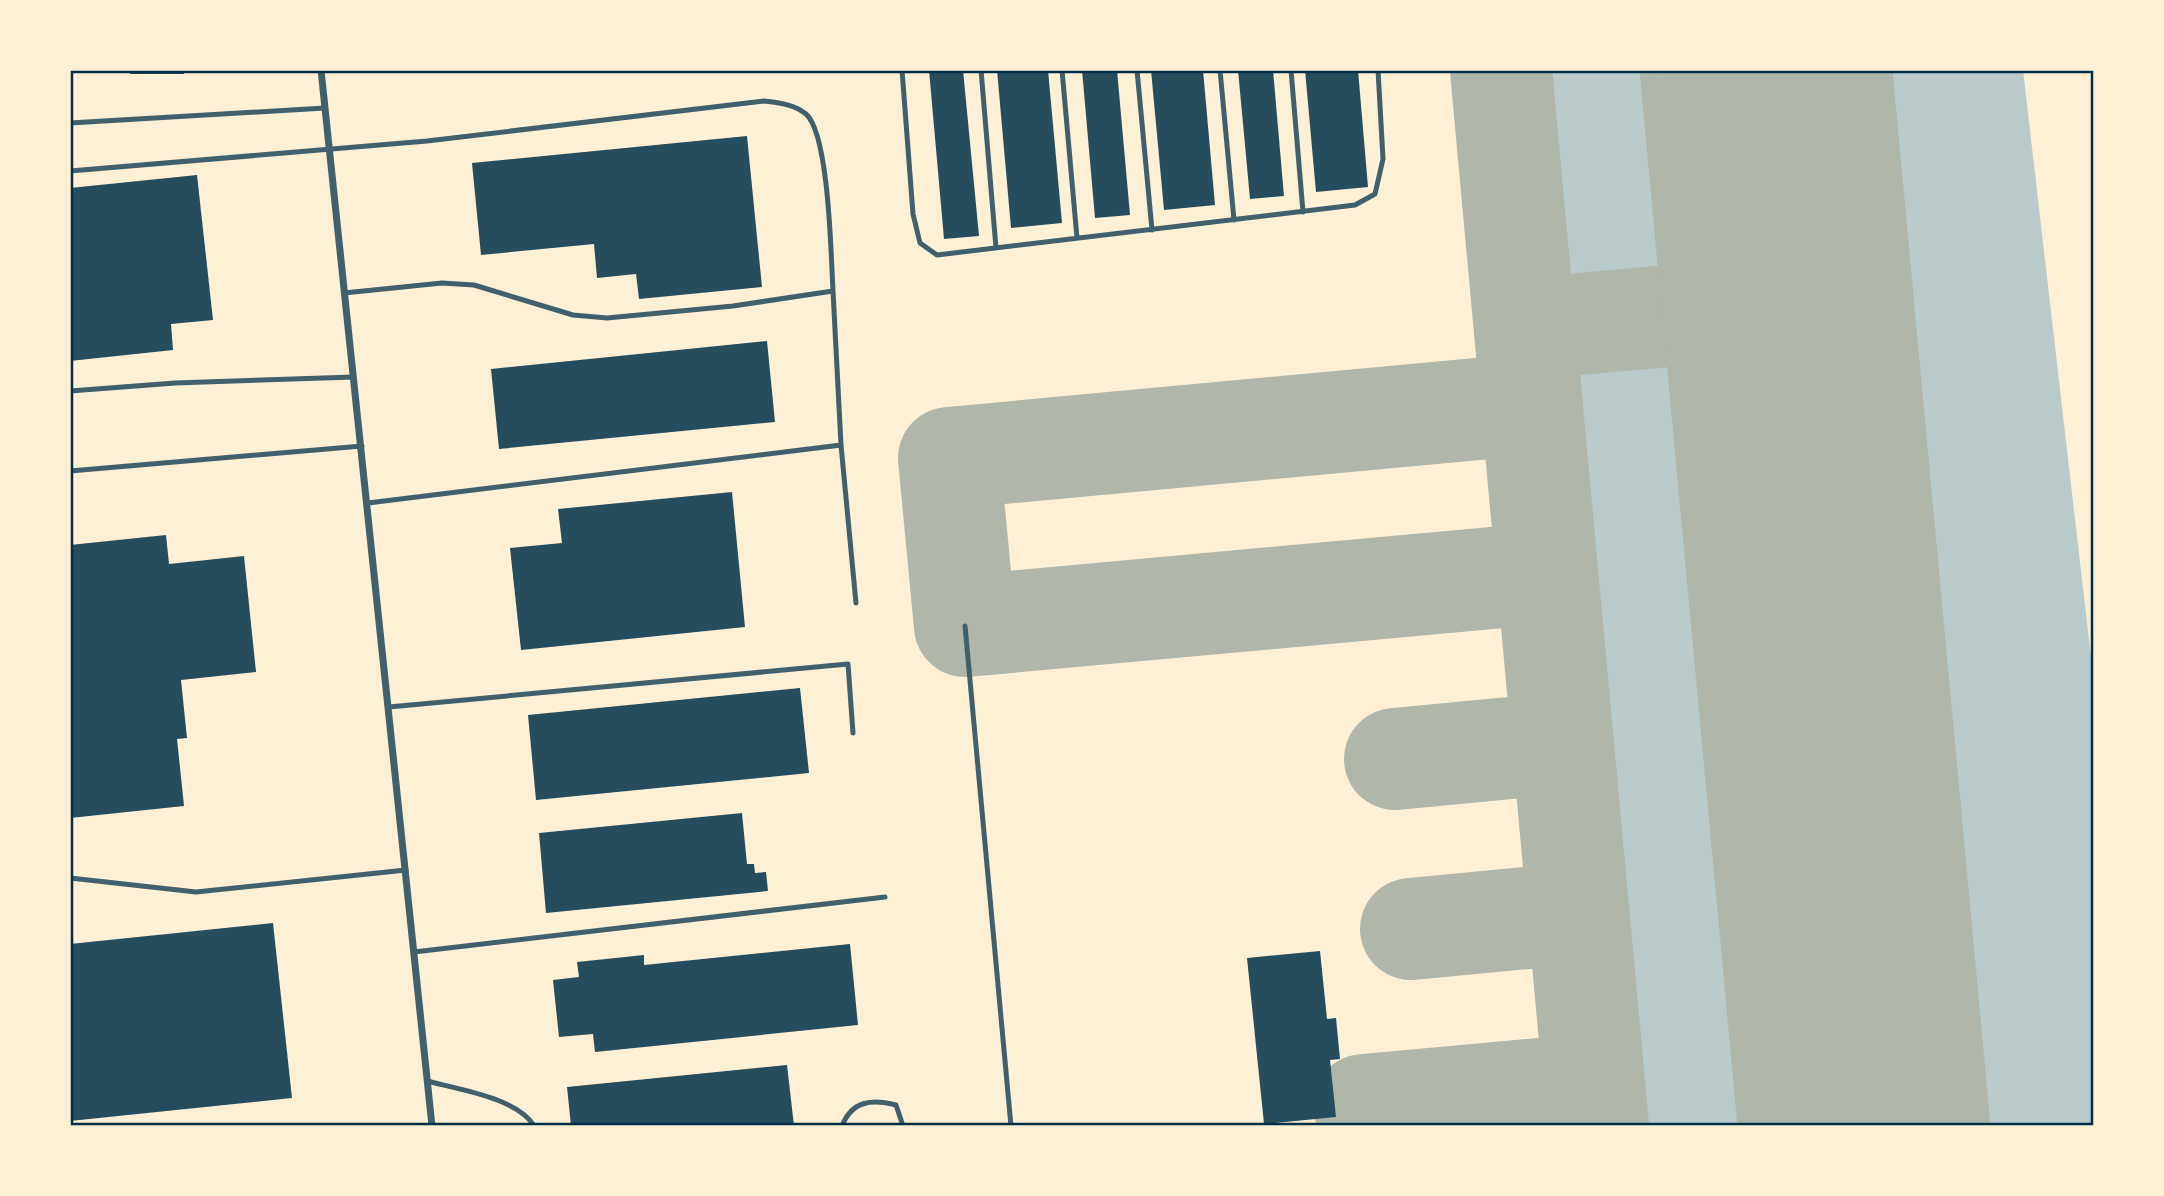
<svg xmlns="http://www.w3.org/2000/svg" width="2164" height="1196" font-family="'Times New Roman',serif">
<style>
.green{fill:#b9caca}
.lines{fill:none;stroke-linecap:round;stroke-linejoin:round}
.taxiway{stroke:#b1b6ab;stroke-width:102}
.runway{stroke:#b1b6ab;stroke-width:252}
.building{fill:#264d5e}
.service{stroke:#3f606c;stroke-width:5}
.minor{stroke:#3f606c;stroke-width:7}
.neatline{fill:none;stroke:#003049;stroke-width:2.5}
</style>
<rect width="100%" height="100%" fill="#fdf0d5"/>
<path class="green" d="M1522,70H1715L1734,275L1658,295L1643,297L1557,290L1536,210Z
M1824,70H2023L2094,683V1126H1923Z
M1663,338L1733,343L1740,347L1812,1126H1620L1558,460L1567,361Z"/>
<g class="lines">
<path class="taxiway" d="M1501,70L1598,1126
M1525,329L1788,305
M1532,404L949,458L965,626L1547,573
M1395,759L1563,743
M1411,929L1579,913
M1364,1105L1594,1084"/>
<path class="runway" d="M1766,70L1864,1126"/>
</g>
<path class="building" d="M130,70H184V74H130Z
M929,70H963L979,236L944,239Z
M997,70H1048L1062,223L1011,228Z
M1082,70H1117L1130,215L1095,218Z
M1151,70H1203L1215,205L1164,210Z
M1238,70H1273L1284,196L1250,199Z
M1305,70H1358L1368,187L1316,192Z
M747,136L762,287L639,299L636,274L597,278L594,244L481,255L472,163Z
M197,175L213,320L171,324L173,350L70,361V188Z
M767,341L775,422L499,449L491,369Z
M732,492L745,627L521,650L510,548L562,543L558,509Z
M166,535L169,564L244,556L256,672L181,680L187,738L177,739L184,806L70,818V545Z
M800,688L809,773L536,800L528,715Z
M742,813L747,864H754L755,873L766,872L768,891L546,913L539,833Z
M273,923L292,1098L70,1121V944Z
M850,944L858,1025L595,1052L593,1034L559,1037L553,980L579,977L577,962L644,955V965Z
M1320,951L1327,1019L1336,1018L1340,1059L1330,1060L1336,1117L1264,1124L1247,958Z
M787,1065L794,1126H571L567,1087Z"/>
<g class="lines">
<path class="service" d="M902,70L913,214L920,243L937,255L1355,205L1375,194L1383,159L1378,70
M981,70L996,248
M1062,70L1077,238
M1137,70L1152,230
M1220,70L1234,220
M1291,70L1303,212
M70,123L325,108
M70,171L427,141L764,101C779,103 794,104 806,114C829,134 831,256 833,291L733,306L607,318L573,315L474,285L442,283L344,293
M833,291L841,445
M70,391L175,383L354,377
M70,471L362,446
M368,503L841,445L856,603
M965,626L1011,1126
M389,707L848,664L853,733
M70,878L196,892L406,870
M414,952L885,897
M427,1081C457,1089 518,1098 534,1126
M842,1126C852,1100 873,1099 896,1105L903,1126"/>
<path class="minor" d="M321,70L432,1126"/>
</g>
<rect width="2164" height="1196" fill="none" stroke="#fdf0d5" stroke-width="144"/>
<rect x="72" y="72" width="2020" height="1052" class="neatline"/>
</svg>
